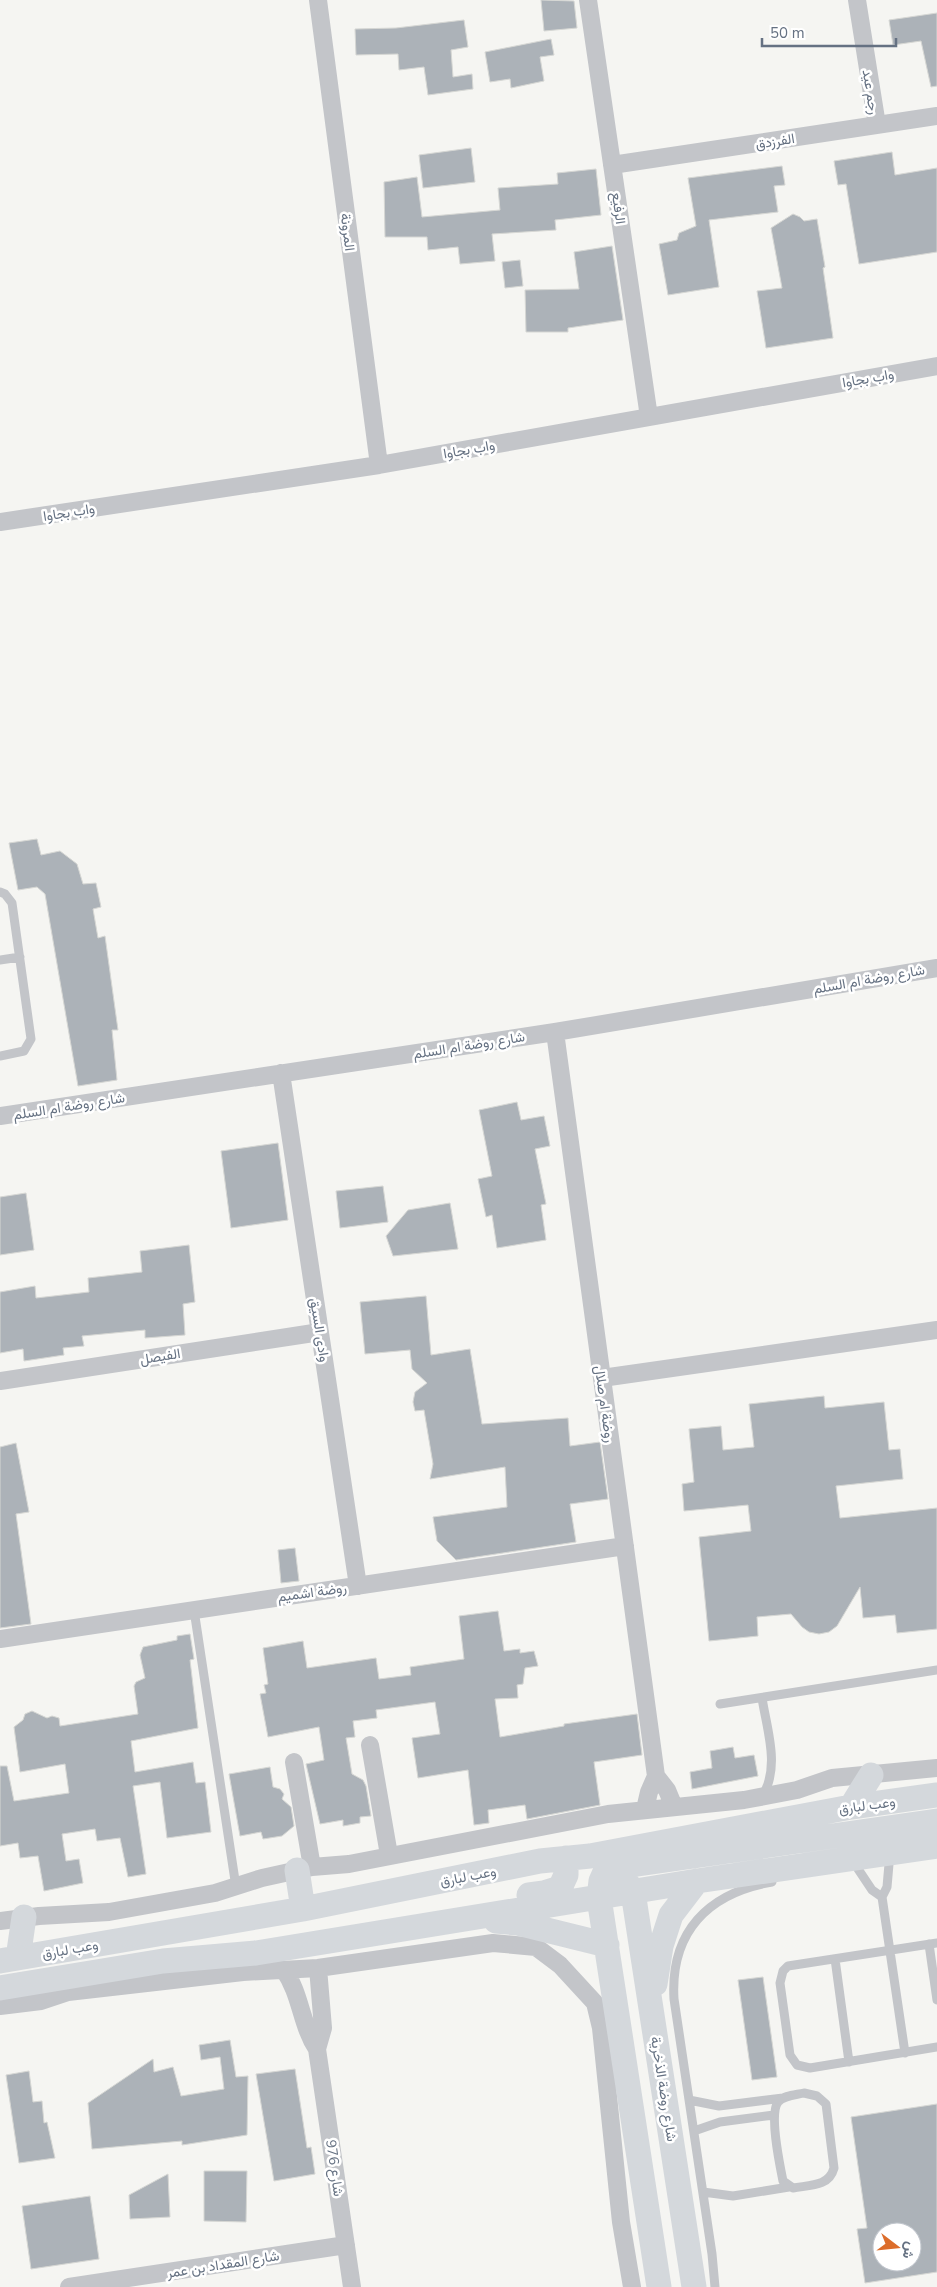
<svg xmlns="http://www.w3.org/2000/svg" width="937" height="2287" font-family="'Nunito Sans',Vazirmatn,sans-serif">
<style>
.building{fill:#acb2b8;stroke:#d6d7d4;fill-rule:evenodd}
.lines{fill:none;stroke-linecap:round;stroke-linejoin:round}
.lane{stroke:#c3c5c9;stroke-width:9}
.street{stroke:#c3c5c9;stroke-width:18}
.secondary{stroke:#d4d8dc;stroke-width:25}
.labels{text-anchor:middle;stroke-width:5;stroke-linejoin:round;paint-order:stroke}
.street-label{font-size:14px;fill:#657182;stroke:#fff}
</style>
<rect width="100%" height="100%" fill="#f5f5f2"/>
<path class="building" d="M541,0L574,1L577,28L544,31Z
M937,13V86L931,87L921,41L893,45L889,20Z
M464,20L468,47L451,50L453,77L472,74L473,89L428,95L424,67L399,70L398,54L356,55L355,29L396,28Z
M551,39L554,55L540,57L544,81L511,88L510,79L490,82L485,52Z
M471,148L475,182L423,188L419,155Z
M892,152L895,175L937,168V252L859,264L846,184L838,185L834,161Z
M782,166L785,185L774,186L778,212L709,220L719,287L668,295L659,244L677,240L679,233L696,226L688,178Z
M596,169L601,215L555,220L556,230L492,234L495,261L460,264L458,247L428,250L427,237H385L384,182L417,177L422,217L500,210L498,188L558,184L557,173Z
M793,214L800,217L804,221L817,219L825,267L823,268L833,338L766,348L757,291L782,288L771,228Z
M612,246L623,320L568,328V332H526L525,290L579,289L574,252Z
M520,260L523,286L505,288L502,262Z
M37,839L41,855L60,851L77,864L83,884L96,883L101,907L93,909L98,938L105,936L118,1030H112L117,1080L78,1086L45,894L37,887L18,890L9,843Z
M517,1102L521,1120L544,1116L550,1146L535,1149L546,1204L541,1205L546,1240L497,1248L492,1215L486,1217L478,1179L492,1176L479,1110Z
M278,1143L288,1220L231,1228L221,1151Z
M383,1186L388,1222L340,1228L336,1191Z
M26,1193L34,1250L0,1255V1197Z
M450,1203L458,1249L393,1256L386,1236L408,1210Z
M189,1245L195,1302L183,1304L185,1335L145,1338V1330L82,1336L84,1346L63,1348L64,1355L24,1361L23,1349L0,1353V1292L35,1286L36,1298L89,1292L88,1278L142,1272L140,1251Z
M426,1296L431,1355L470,1349L482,1424L568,1418L570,1446L600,1442L608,1499L570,1504L576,1542L456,1560L437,1541L433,1517L507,1507L505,1467L430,1479L433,1464L424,1410L415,1411L413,1402L415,1392L427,1383L412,1369L410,1350L365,1354L360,1302Z
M824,1396L825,1408L884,1402L889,1450L900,1449L903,1479L836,1486L840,1518L937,1508V1629L897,1633L895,1615L863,1618L860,1587L837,1626L829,1632L819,1634L809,1632L802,1627L791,1614L757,1617L758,1636L709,1641L699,1537L751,1531L748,1505L684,1511L682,1484L694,1482L689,1429L721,1426L723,1450L754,1447L749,1404Z
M16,1443L29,1512L16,1514L31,1624L0,1628V1447Z
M295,1548L299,1581L281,1583L278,1550Z
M498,1611L504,1651L520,1649V1653L534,1651L538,1666L525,1668L523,1684L517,1685L518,1698L495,1699L500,1737L564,1726V1724L637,1714L642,1755L594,1762L600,1805L527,1819L525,1805L488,1810L489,1823L474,1825L468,1770L418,1778L412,1738L440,1734L435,1702L376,1710L377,1718L353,1721L355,1737L346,1738L352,1774L363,1780L366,1786L371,1816L360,1817V1823L343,1826V1820L320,1824L306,1764L324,1760L319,1727L268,1737L260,1694L266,1693L264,1685L268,1684L263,1648L303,1641L307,1668L376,1658L379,1679L411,1675L410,1667L464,1659L459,1616Z
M190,1634L194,1659L190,1660L198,1728L131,1741L135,1772L193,1762L196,1783L205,1782L211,1832L167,1838L160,1782L133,1786L146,1874L128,1877L120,1838L97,1841L95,1829L62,1834L66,1861L79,1859L83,1883L44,1891L38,1856L20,1858L18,1843L0,1846V1766H7L14,1801L69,1793L65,1764L20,1772L14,1727L23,1720L25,1714L32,1711L47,1718L52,1716L59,1718L60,1726L138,1714L134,1686L136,1682L145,1678L140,1655L143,1647L177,1640V1636Z
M733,1747L735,1758L754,1755L758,1776L692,1789L690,1772L712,1768L710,1751Z
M270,1767L273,1787L280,1789L284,1794L282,1799L291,1807L294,1826L282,1836L263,1839L261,1832L240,1836L229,1774Z
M763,1977L777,2077L752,2080L738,1980Z
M230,2040L236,2077L248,2076L247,2135L182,2145V2141L92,2149L88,2103L153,2059L154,2072L173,2067L181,2096L224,2089L220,2057L201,2060L199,2045Z
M295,2069L307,2148L311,2147L315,2174L274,2181L256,2074Z
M29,2071L33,2102L42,2101L44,2123L47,2122L55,2158L19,2163L6,2075Z
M937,2104V2272L865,2283L857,2229L867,2228L851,2117ZM882,2232H912V2262H882Z
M204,2171H247L246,2222L204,2221Z
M168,2174L170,2217L130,2219L129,2195Z
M90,2196L99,2259L31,2269L22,2206Z"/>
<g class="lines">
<path class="lane" d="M0,892L5,894L12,903L31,1039L24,1051L0,1056
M0,960L20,957
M194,1610L236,1887
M762,1698C767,1730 780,1766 763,1795
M720,1704L937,1670
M889,1864L887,1887L882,1897L905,2053
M858,1869L872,1890L882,1897
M937,1943L788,1966L783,1971L780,1983L790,2055L797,2065L810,2068L937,2047
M929,1944L937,2000
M835,1959L849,2062
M804,2093L817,2096L826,2104L834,2168C829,2187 809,2185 793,2188L783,2181C780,2166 769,2114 778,2102C784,2095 796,2095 804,2093Z
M689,2100L719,2106L783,2098
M694,2131L720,2122L774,2115
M703,2192L733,2196L789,2187
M715,2287L712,2254L674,1999C670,1932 708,1893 772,1882"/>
<path class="street" d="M318,0L379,465
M588,0L649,417
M857,0L877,125
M612,165L937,116
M0,522L379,465L937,366
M555,1032L656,1776
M281,1073L358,1586
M0,1116L555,1032L937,968
M602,1378L937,1330
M0,1381L320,1332
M0,1639L625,1546
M370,1745L389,1855
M294,1762L312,1867
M656,1776L667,1790L674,1807
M645,1809L649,1792L656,1776
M0,1921L39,1916L109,1912L215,1893L262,1878L312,1867L349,1864L608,1814L744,1800L797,1790L832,1778L937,1768
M284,1970C301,1994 301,2025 317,2049L352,2287
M0,2006L41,2001L68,1992L243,1972L318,1968L493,1943L536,1947L560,1965L595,2003L601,2028L621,2222L632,2287
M317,2049L323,2028L318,1968
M69,2287L346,2245"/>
<path class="secondary" d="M851,1807L871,1775
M297,1870L303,1909
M623,1877L633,1892L694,2287
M529,1895L544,1893L560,1888L566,1875V1858
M496,1921L518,1923L607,1945
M18,1958L24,1917
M0,1961L303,1909L540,1861L590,1856L851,1807L937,1795
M655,1984L661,1946L671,1915L697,1881
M0,1988L163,1961L256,1953L697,1881L937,1846
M659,2287L599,1898L601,1881L605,1872L624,1866L937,1821"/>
</g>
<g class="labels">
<g class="street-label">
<text transform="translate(871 92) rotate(81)" y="5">رجم عيد</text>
<text transform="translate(775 141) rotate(-9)" y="5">الفرزدق</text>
<text transform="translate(619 208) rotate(82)" y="5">الرفيع</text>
<text transform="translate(348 232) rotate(83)" y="5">المرونة</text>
<text transform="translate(868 378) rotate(-10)" y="5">واب بجاوا</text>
<text transform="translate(469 449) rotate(-10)" y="5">واب بجاوا</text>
<text transform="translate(69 512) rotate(-9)" y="5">واب بجاوا</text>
<text transform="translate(869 979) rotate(-10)" y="5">شارع روضة ام السلم</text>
<text transform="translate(469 1045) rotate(-9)" y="5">شارع روضة ام السلم</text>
<text transform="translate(69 1106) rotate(-9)" y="5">شارع روضة ام السلم</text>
<text transform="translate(320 1330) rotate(81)" y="5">وادى السيق</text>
<text transform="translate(160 1356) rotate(-9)" y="5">الفيصل</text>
<text transform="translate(605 1404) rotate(82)" y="5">روضة ام صلال</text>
<text transform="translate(312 1592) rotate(-8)" y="5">روضة اشميم</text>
<text transform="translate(867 1805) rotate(-8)" y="5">وعب لبارق</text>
<text transform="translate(468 1876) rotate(-11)" y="5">وعب لبارق</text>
<text transform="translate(70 1949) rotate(-10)" y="5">وعب لبارق</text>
<text transform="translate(664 2089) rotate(81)" y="5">شارع روضة الذخرية</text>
<text transform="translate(335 2168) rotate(82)" y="5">شارع 976</text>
<text transform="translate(223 2264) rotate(-9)" y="5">شارع المقداد بن عمر</text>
</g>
</g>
<g transform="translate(897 2247) rotate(106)"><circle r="24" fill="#ffffff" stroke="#c1c6cd"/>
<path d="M0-4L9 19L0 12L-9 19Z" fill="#dc6d2b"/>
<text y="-8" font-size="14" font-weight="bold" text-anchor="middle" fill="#657182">ش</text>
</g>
<path d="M762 38v8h134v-8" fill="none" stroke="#657182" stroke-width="2.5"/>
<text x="770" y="38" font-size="15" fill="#657182" stroke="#ffffff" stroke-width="4" paint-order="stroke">50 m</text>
</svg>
